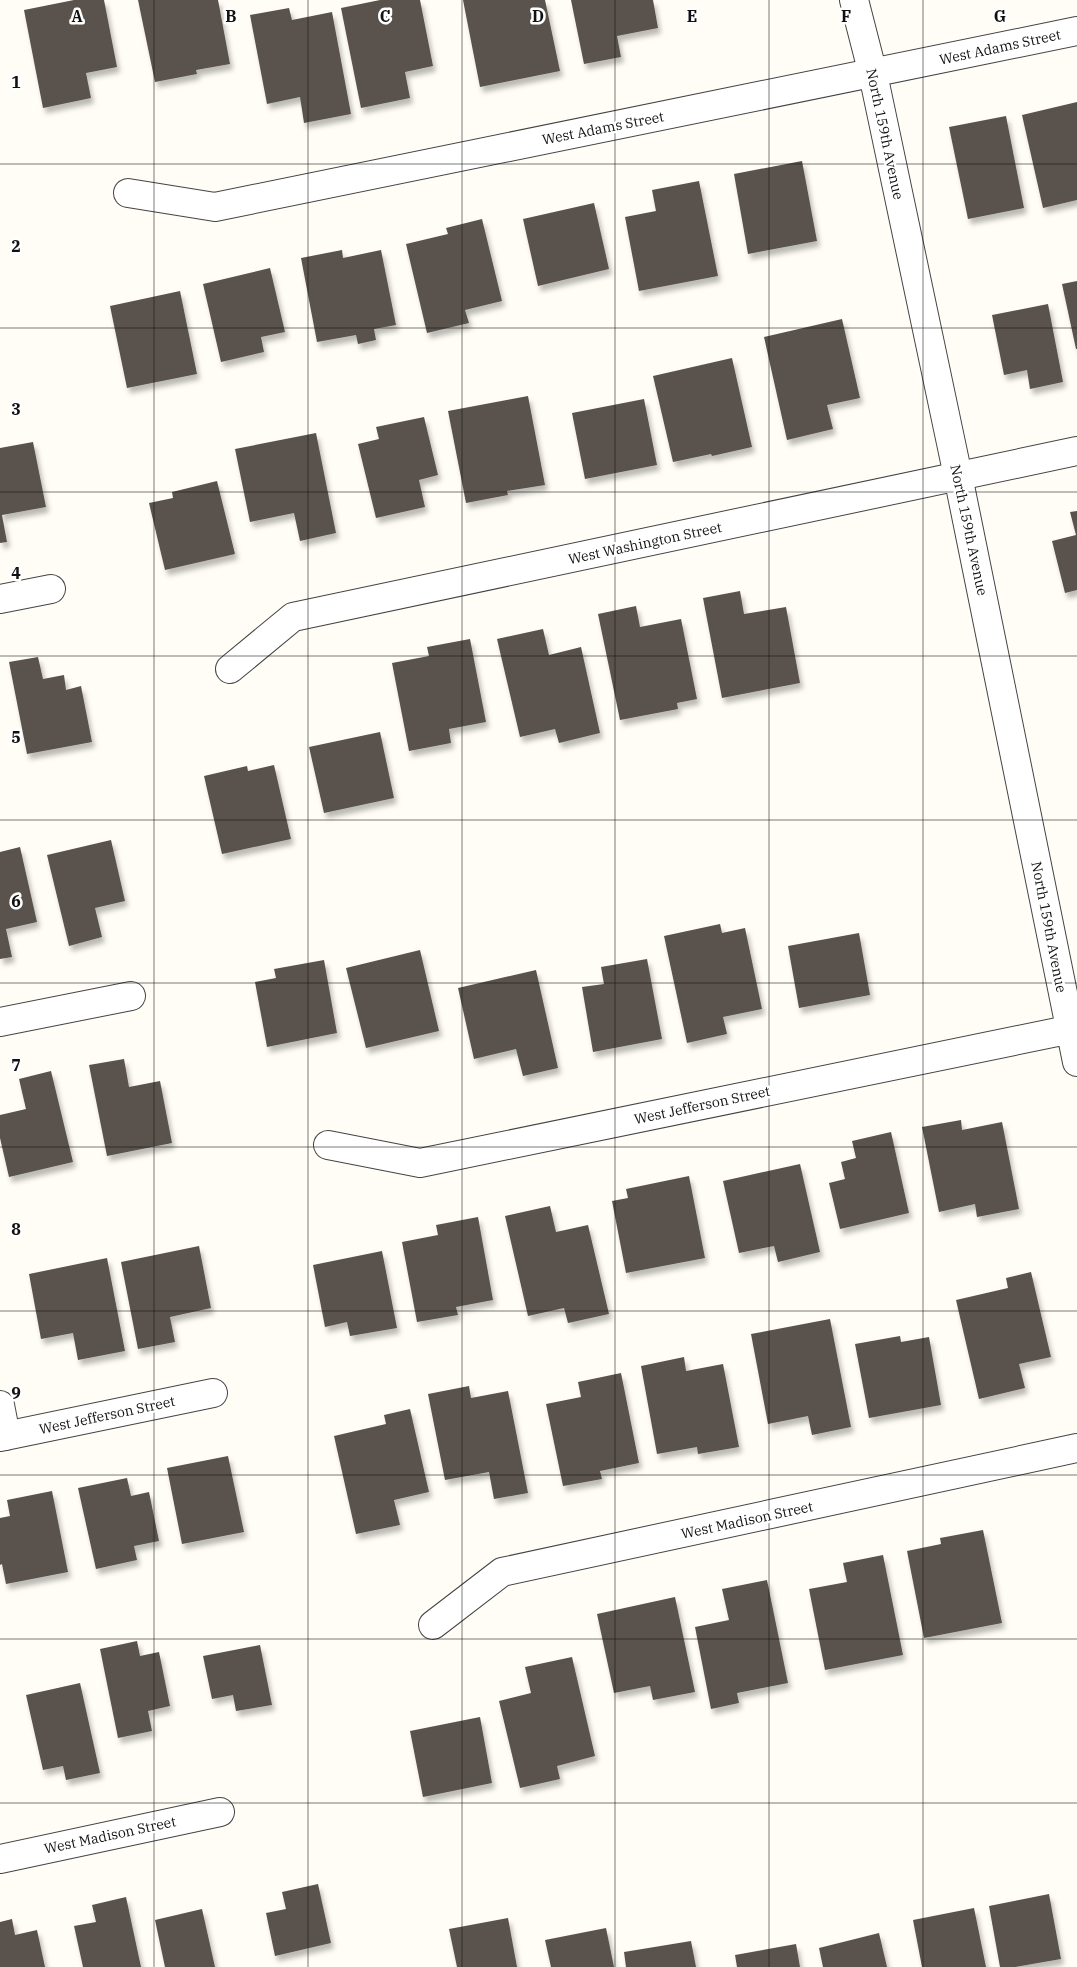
<svg xmlns="http://www.w3.org/2000/svg" width="1077" height="1967" font-family="'IBM Plex Serif',serif">
<style>
.building{fill:#5a524d;filter:url(#shadow)}
.lines{fill:none;stroke-linecap:round;stroke-linejoin:round}
.street-casing{stroke:#444;stroke-width:30}
.street{stroke:#fff;stroke-width:28}
.grid{fill:none;stroke:#111;stroke-width:1;stroke-opacity:0.55}
.labels{text-anchor:middle;stroke-width:5;stroke-linejoin:round;paint-order:stroke}
.street-label{font-size:14px;fill:#111;stroke:#fff}
.grid-label{font-size:16px;text-anchor:middle;font-weight:bold;fill:#111;stroke:#fff;stroke-width:5;stroke-linejoin:round;paint-order:stroke}
</style>
<defs>
<filter id="shadow"><feDropShadow dx="3" dy="5.5" stdDeviation="2.5" flood-color="#0004"/></filter>
</defs>
<rect width="100%" height="100%" fill="#fffdf5"/>
<path class="building" d="M74,0H104L117,67L86,73L91,98L43,108L24,10Z
M138,0H218L230,64L196,70L197,74L155,82Z
M380,0H420L433,66L405,72L410,98L361,108L341,8Z
M463,0H545L560,71L480,87Z
M571,0H653L658,28L617,36L621,57L584,64Z
M289,8L292,20L332,12L351,114L304,123L300,97L267,104L250,15Z
M1077,102V200L1043,208L1022,115Z
M1006,116L1024,208L968,219L949,127Z
M802,161L817,241L748,254L734,174Z
M699,181L718,276L639,291L625,217L656,211L652,190Z
M594,203L609,269L538,286L523,219Z
M482,219L502,301L465,310L469,323L427,333L406,244L448,234L446,228Z
M342,250L343,258L381,250L396,325L374,329L376,340L358,344L356,335L317,342L301,258Z
M270,268L285,332L261,337L264,352L221,362L203,284Z
M1077,281V349H1076L1062,284Z
M180,291L197,374L127,388L110,306Z
M1048,304L1063,382L1030,389L1027,370L1004,375L992,315Z
M842,319L860,398L827,405L833,429L787,440L764,337Z
M732,358L752,447L712,456L711,454L673,462L653,376Z
M528,396L545,485L507,491L508,495L466,503L448,411Z
M644,399L657,465L585,479L572,413Z
M424,417L438,475L419,480L425,507L376,518L358,444L379,439L376,427Z
M316,433L336,533L300,541L294,513L250,522L235,449Z
M33,442L46,507L2,515L7,542L0,543V448Z
M217,481L235,554L165,570L149,503L173,498L172,492Z
M1077,511V590L1065,593L1052,541L1076,535L1070,512Z
M740,591L744,614L786,607L800,683L722,698L703,598Z
M636,606L640,627L681,619L697,699L677,703L678,709L620,720L598,614Z
M543,629L549,655L581,647L600,733L559,743L555,729L520,737L497,639Z
M470,639L486,722L449,729L451,743L409,751L392,663L429,656L427,647Z
M38,657L43,679L64,675L66,690L81,686L92,742L27,754L9,662Z
M380,732L394,798L324,813L309,747Z
M274,765L291,839L222,854L204,776L247,766L248,771Z
M111,840L125,901L95,908L102,937L69,946L47,855Z
M20,847L37,922L6,929L12,957L0,959V852Z
M720,924L722,933L745,928L762,1009L723,1017L727,1034L687,1043L664,936Z
M859,933L870,995L799,1008L788,946Z
M420,950L439,1031L366,1048L346,968Z
M647,959L662,1039L593,1052L582,987L604,984L601,967Z
M324,960L337,1033L267,1047L255,982L276,978L274,969Z
M536,970L558,1068L523,1076L516,1049L474,1059L458,988Z
M124,1059L129,1087L160,1081L172,1143L107,1156L89,1065Z
M51,1071L73,1162L9,1177L0,1138V1115L26,1109L19,1079Z
M961,1120L962,1130L1002,1122L1019,1209L977,1217L975,1204L939,1212L922,1127Z
M891,1132L909,1213L840,1229L829,1183L845,1179L841,1162L856,1158L852,1141Z
M800,1164L820,1252L778,1262L774,1246L739,1253L723,1181Z
M689,1176L705,1258L626,1273L612,1201L628,1198L626,1189Z
M550,1206L556,1232L588,1225L609,1314L568,1323L564,1308L528,1316L505,1216Z
M478,1217L493,1300L456,1307L458,1315L417,1322L402,1242L438,1235L436,1225Z
M199,1246L211,1308L170,1317L175,1342L138,1349L121,1262Z
M382,1251L397,1328L350,1336L347,1322L325,1327L313,1265Z
M107,1258L125,1351L78,1360L73,1333L41,1339L29,1274Z
M1031,1272L1051,1357L1019,1364L1025,1388L979,1399L956,1300L1008,1288L1006,1278Z
M830,1319L851,1427L812,1435L808,1416L768,1424L751,1334Z
M900,1336L901,1342L929,1337L941,1405L869,1418L855,1344Z
M684,1357L686,1371L723,1364L739,1447L698,1454L697,1447L657,1454L641,1366Z
M621,1373L639,1463L600,1471L602,1479L563,1486L546,1404L581,1397L578,1382Z
M469,1386L471,1398L508,1391L528,1493L494,1499L489,1472L445,1480L428,1394Z
M410,1409L429,1492L394,1500L400,1525L356,1534L334,1436L386,1424L384,1415Z
M228,1456L244,1532L182,1544L167,1468Z
M127,1478L131,1496L149,1492L159,1541L134,1546L137,1560L96,1569L78,1488Z
M52,1491L68,1572L6,1584L2,1564L0,1565V1518L10,1516L7,1500Z
M983,1530L1002,1623L924,1638L907,1551L941,1544L940,1538Z
M883,1555L903,1655L825,1670L809,1589L847,1582L843,1563Z
M767,1580L788,1683L737,1693L739,1703L711,1709L695,1627L729,1620L722,1589Z
M675,1597L695,1692L653,1700L650,1686L614,1693L597,1614Z
M137,1641L140,1656L159,1652L170,1706L148,1711L152,1731L118,1738L100,1649Z
M260,1645L272,1705L236,1711L233,1695L212,1699L203,1656Z
M572,1657L595,1756L557,1766L560,1779L520,1788L499,1701L531,1693L525,1667Z
M80,1683L100,1773L66,1780L63,1766L43,1770L26,1695Z
M480,1717L492,1783L423,1797L410,1731Z
M318,1884L331,1943L275,1956L266,1913L286,1909L282,1892Z
M1049,1894L1061,1959L1015,1967H1000L989,1906Z
M126,1897L141,1967H83L74,1926L96,1922L92,1905Z
M974,1908L986,1967H922L913,1920Z
M202,1909L215,1967H165L155,1920Z
M508,1918L517,1967H457L449,1929Z
M12,1919L15,1935L37,1930L45,1967H0V1922Z
M606,1928L614,1967H551L545,1940Z
M879,1933L887,1967H823L819,1948Z
M691,1941L696,1967H626L624,1952Z
M796,1944L800,1967H737L735,1955Z"/>
<g class="lines">
<g class="street-casing">
<path id="street" d="M854,0L873,74L958,476L1077,1062
M128,193L215,207L1077,31
M0,599L51,589
M230,669L293,617L1077,451
M0,1022L131,996
M328,1145L420,1163L1077,1028
M0,1405L6,1436
M0,1437L213,1393
M433,1625L502,1572L1077,1448
M0,1859L220,1812"/>
</g>
<use href="#street" class="street"/>
</g>
<path class="grid" d="M154,0V1967M308,0V1967M462,0V1967M615,0V1967M769,0V1967M923,0V1967M0,164H1077M0,328H1077M0,492H1077M0,656H1077M0,820H1077M0,983H1077M0,1147H1077M0,1311H1077M0,1475H1077M0,1639H1077M0,1803H1077"/>
<g class="labels">
<g class="street-label">
<text transform="translate(1000 47) rotate(-12)" y="5">West Adams Street</text>
<text transform="translate(603 128) rotate(-11)" y="5">West Adams Street</text>
<text transform="translate(885 134) rotate(78)" y="5">North 159th Avenue</text>
<text transform="translate(969 530) rotate(78)" y="5">North 159th Avenue</text>
<text transform="translate(645 543) rotate(-12)" y="5">West Washington Street</text>
<text transform="translate(1049 927) rotate(79)" y="5">North 159th Avenue</text>
<text transform="translate(702 1105) rotate(-12)" y="5">West Jefferson Street</text>
<text transform="translate(107 1415) rotate(-12)" y="5">West Jefferson Street</text>
<text transform="translate(747 1520) rotate(-12)" y="5">West Madison Street</text>
<text transform="translate(110 1835) rotate(-12)" y="5">West Madison Street</text>
</g>
</g>
<g class="grid-label">
<text x="77" y="22">A</text>
<text x="231" y="22">B</text>
<text x="385" y="22">C</text>
<text x="538" y="22">D</text>
<text x="692" y="22">E</text>
<text x="846" y="22">F</text>
<text x="1000" y="22">G</text>
<text x="16" y="88">1</text>
<text x="16" y="252">2</text>
<text x="16" y="415">3</text>
<text x="16" y="579">4</text>
<text x="16" y="743">5</text>
<text x="16" y="907">6</text>
<text x="16" y="1071">7</text>
<text x="16" y="1235">8</text>
<text x="16" y="1399">9</text>
</g>
</svg>
